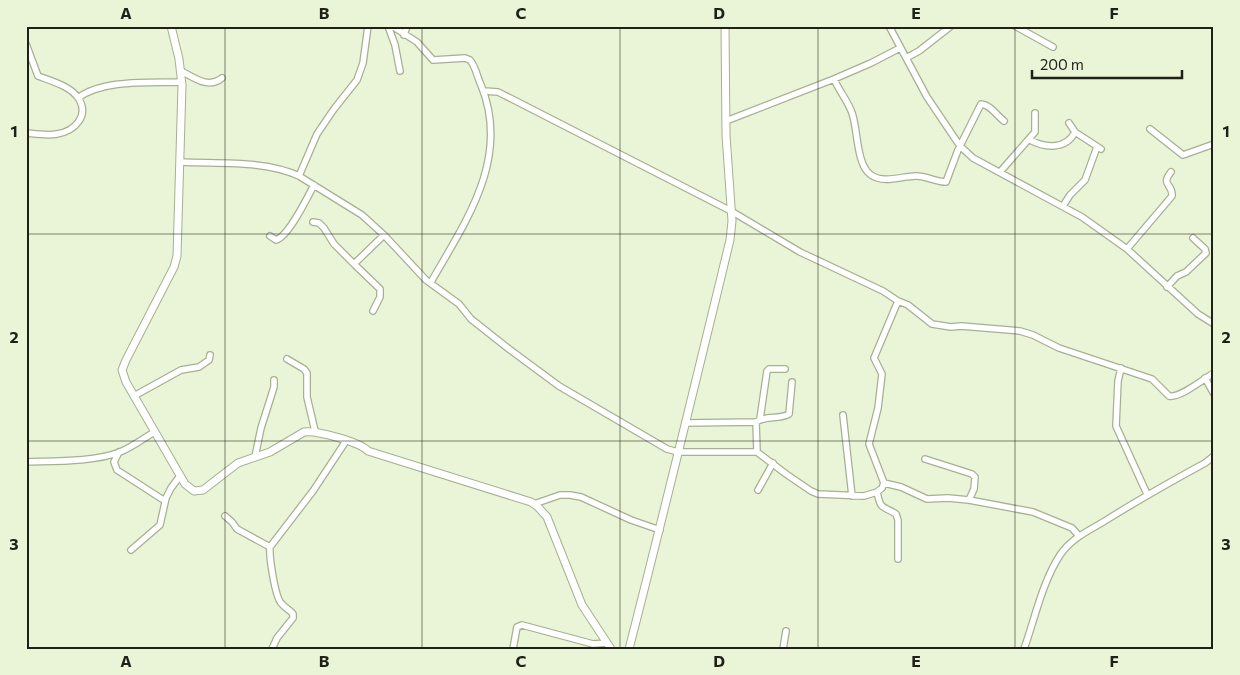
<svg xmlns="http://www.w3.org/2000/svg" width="1240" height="675" font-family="Commissioner,sans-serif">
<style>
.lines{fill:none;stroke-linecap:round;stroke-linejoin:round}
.minor-casing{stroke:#a6b094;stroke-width:8}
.tertiary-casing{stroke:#a6b094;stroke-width:9}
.minor{stroke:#fff;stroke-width:5.5}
.tertiary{stroke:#fff;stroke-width:7}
.grid{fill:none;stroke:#1e2117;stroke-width:1;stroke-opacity:0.55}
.neatline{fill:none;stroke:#1e2117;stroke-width:2}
.grid-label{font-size:16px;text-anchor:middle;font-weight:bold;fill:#1e2117}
</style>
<rect width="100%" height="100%" fill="#eaf4d7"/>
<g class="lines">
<g class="minor-casing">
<path id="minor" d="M388,26L395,45L400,71
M392,26L417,42L433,60L465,58L470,60C476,67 477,77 481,85C511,158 466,221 431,282
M889,26L927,97L960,146L973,158L1082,217L1127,249L1198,314L1214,324
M1015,26L1053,47
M404,35L407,26
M26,44L38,76C51,81 71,86 79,99C89,116 75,131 57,134C48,136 36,134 26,133
M906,58L919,51L951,26
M181,71C195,78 208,89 222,78
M834,79C839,91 848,101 852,113C858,129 856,165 871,175C884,184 902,176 916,176C927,176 936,182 946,182L958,150L981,104C991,105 996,115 1004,121
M484,91L498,92L512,99L731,211L800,252L883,291L898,301L908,305L932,324L951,327L961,326L1020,331L1033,335L1059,348L1152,379L1169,396C1181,398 1203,379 1214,373
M78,98C103,79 151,83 182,82
M726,121L834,79L871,63L900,48
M1069,123L1075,132L1101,149
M1150,129L1183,155L1214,144
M1030,140C1045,148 1066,150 1075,132
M181,162C218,164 265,160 299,176L362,215L384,235L426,280L459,304L471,319L509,349L559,386L667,449L678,452H757L786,474L811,491L818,494L864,496L877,492L882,488L884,483L869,444L878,408L882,374L874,358L898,301
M1000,172L1035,132V113
M299,176L317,134L334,109L357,80L363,63L368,26
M1063,206L1070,195L1085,180L1097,147
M313,222L319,223L324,228L334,244L354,264
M270,236L276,240C289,236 307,198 314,185
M1127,249L1172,196C1173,183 1160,186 1171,172
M1167,287L1177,276L1186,272L1206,253L1205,249L1193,238
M373,311L380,297V289L354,264L384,235
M287,359L304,369L307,373V397L315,431
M1121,368L1118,381L1116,426L1147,494
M1205,378L1214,394
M134,396L181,370L199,367L209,360L210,355
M843,415L852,496
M760,419L767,371L769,369H785
M685,423L756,422
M119,452L114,462L117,470L165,501
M757,452L756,422C766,415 779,420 789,414L792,382
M255,457L261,428L274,387V380
M925,459L972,474L975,477L974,489L969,500
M26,462C54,461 94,462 120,452C132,447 143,439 154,432
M884,483L901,487L927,499L948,498L969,500L1033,512L1072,528L1079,536
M758,490L773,463
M877,492C881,511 882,505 896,514L898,520V559
M534,504L560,495H570L581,497L631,520L660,530
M225,516L232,522L237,529L270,547
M131,550L160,525L166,498L171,488L180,476
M272,649L277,638L293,618V614C290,610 285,608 281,603C275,596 269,557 270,547L313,491L346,441
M513,649L517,627L522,625L593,644L607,643
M783,649L786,631
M1024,649C1035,618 1042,583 1060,555C1072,537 1091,530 1108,519C1140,499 1172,481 1205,463L1214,456"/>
</g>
<g class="tertiary-casing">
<path id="tertiary" d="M171,26L179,59L182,85L177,256L174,267L126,360L122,370L126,382L185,484L194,491L203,490L238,463L270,452L304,432C316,430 360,442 368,451L531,502L537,506L547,517L582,605L611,649
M629,649C664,513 697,376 730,240L732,221L726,135L725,26"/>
</g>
<use href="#minor" class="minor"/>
<use href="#tertiary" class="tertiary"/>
</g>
<path class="grid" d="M225,26V649M422,26V649M620,26V649M818,26V649M1015,26V649M26,234H1214M26,441H1214"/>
<rect width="1240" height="675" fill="none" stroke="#eaf4d7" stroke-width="55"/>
<path d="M1032 70v8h150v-8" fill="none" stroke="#1e2117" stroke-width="2.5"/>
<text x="1040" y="70" font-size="15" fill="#1e2117" stroke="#eaf4d7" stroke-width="4" paint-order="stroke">200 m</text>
<rect x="28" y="28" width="1184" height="620" class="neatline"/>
<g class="grid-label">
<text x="126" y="19">A</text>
<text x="324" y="19">B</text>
<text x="521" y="19">C</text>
<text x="719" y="19">D</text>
<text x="916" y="19">E</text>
<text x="1114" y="19">F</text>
<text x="14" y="137">1</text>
<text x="1226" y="137">1</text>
<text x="14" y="343">2</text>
<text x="1226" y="343">2</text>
<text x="14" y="550">3</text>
<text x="1226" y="550">3</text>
<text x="126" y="667">A</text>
<text x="324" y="667">B</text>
<text x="521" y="667">C</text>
<text x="719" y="667">D</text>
<text x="916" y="667">E</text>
<text x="1114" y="667">F</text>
</g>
</svg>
